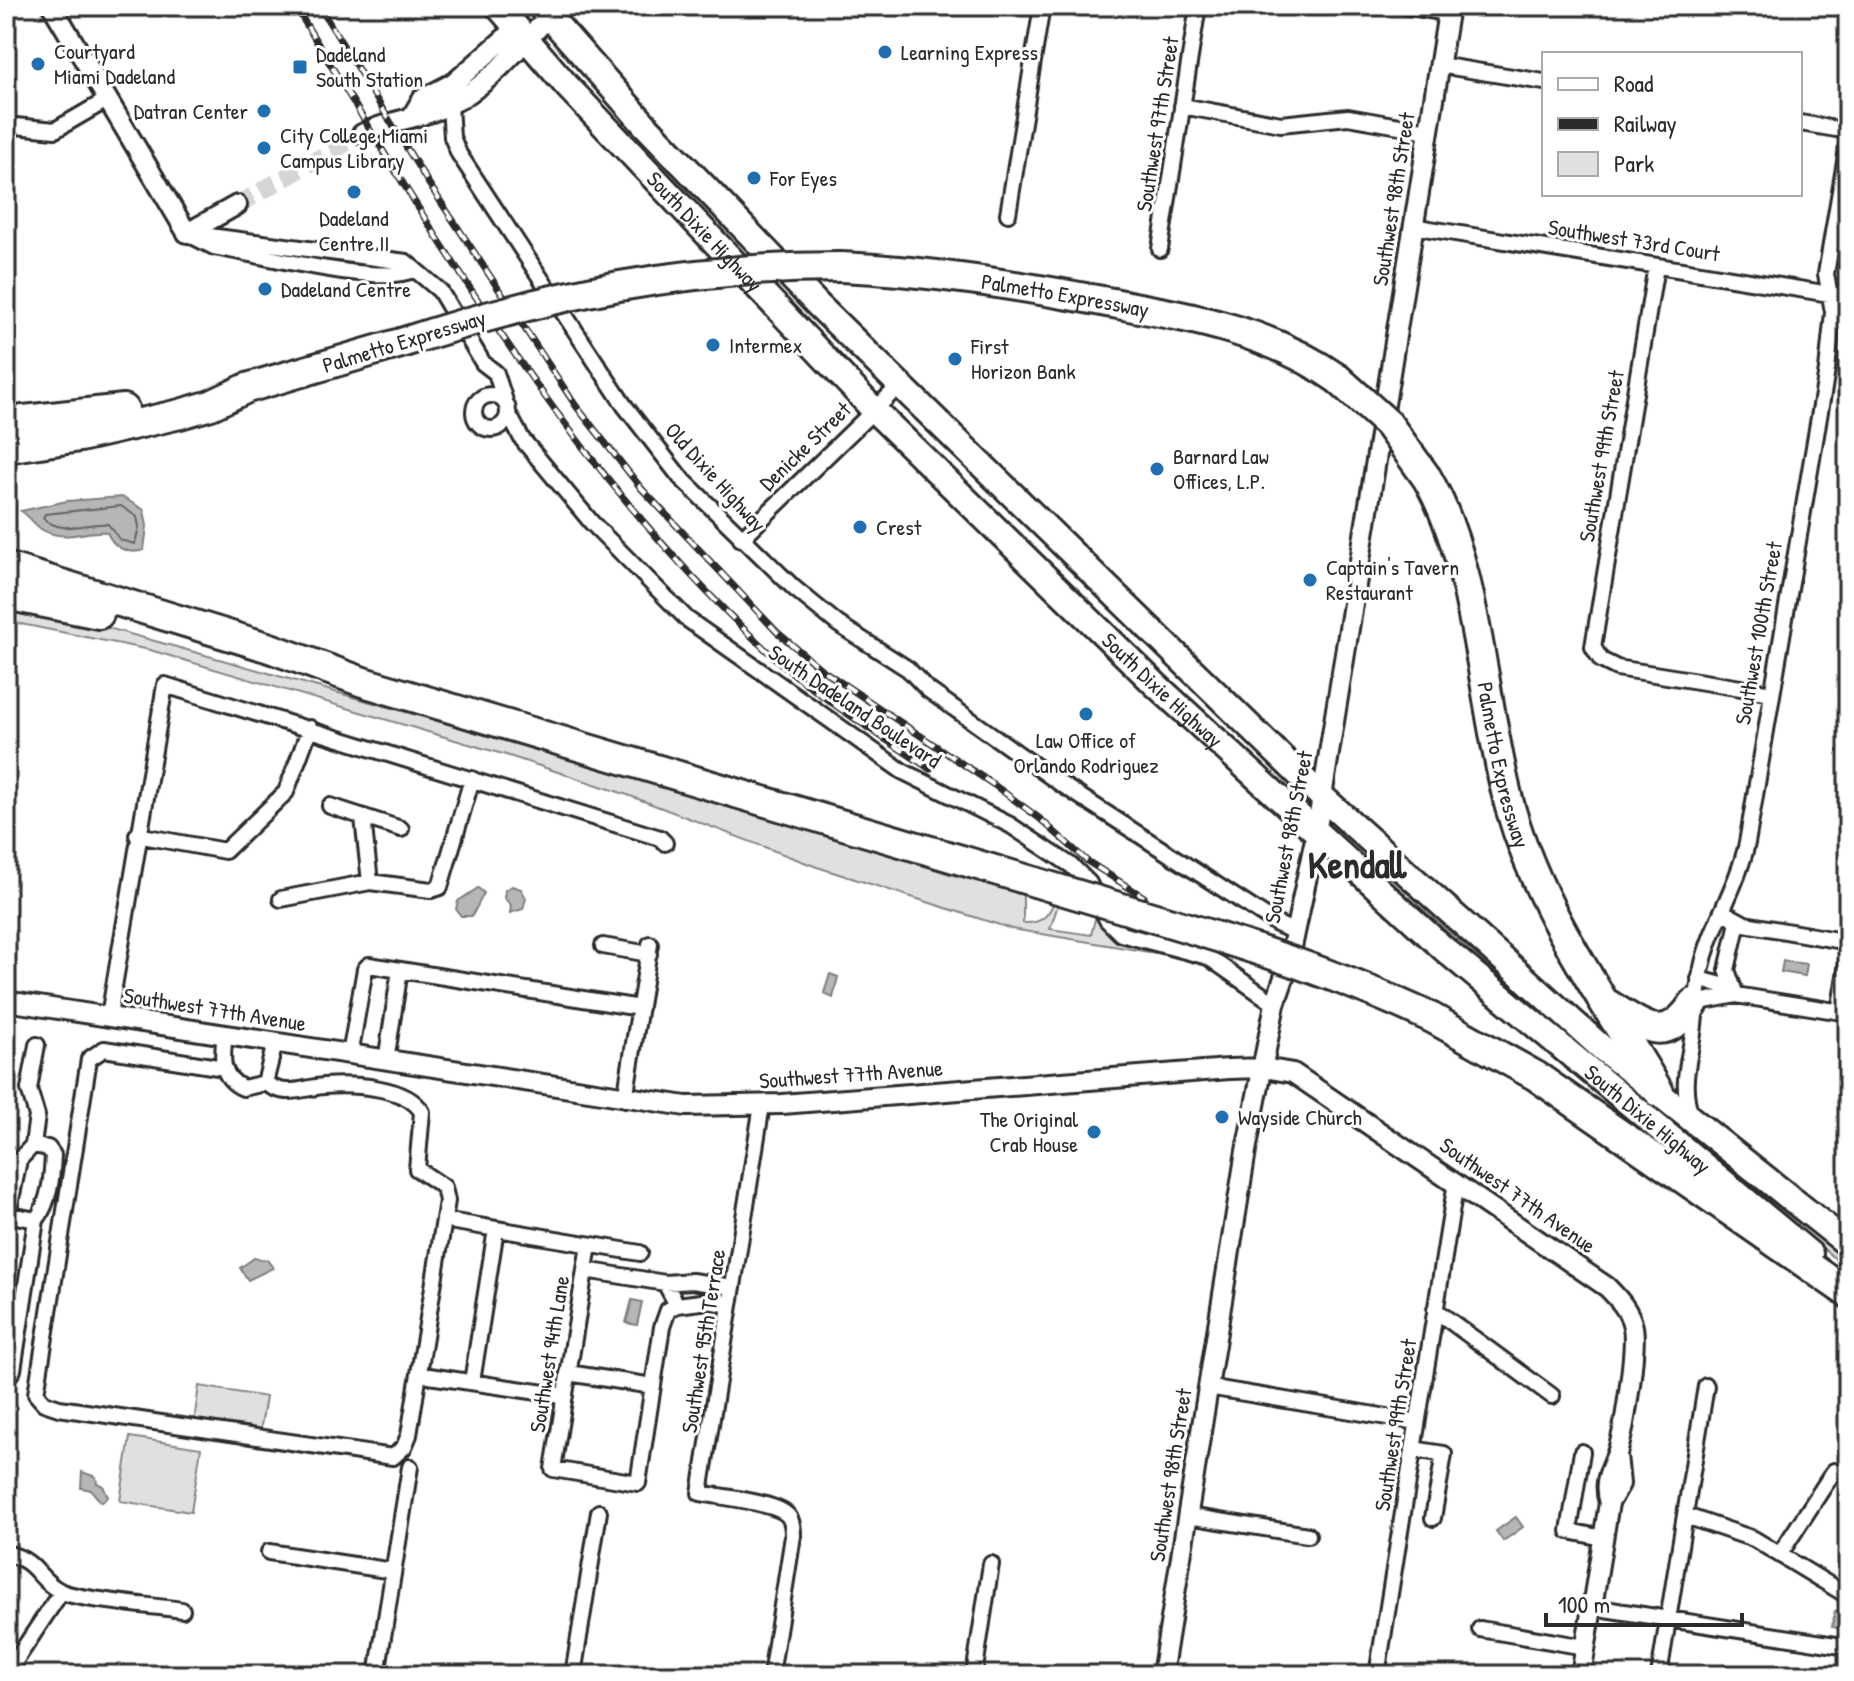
<svg xmlns="http://www.w3.org/2000/svg" width="1854" height="1681" font-family="'Patrick Hand',sans-serif">
<style>
.green{fill:#e0e0e0;stroke:#868686;stroke-width:2}
.water{fill:#b6b6b6;stroke:#7e7e7e;stroke-width:2}
.lines{fill:none;stroke-linecap:round;stroke-linejoin:round}
.shore{stroke:#636363;stroke-width:2}
.tertiary-tunnel{stroke:#d5d5d5;stroke-width:18;stroke-dasharray:18 9;stroke-linecap:butt}
.minor-casing{stroke:#2b2b2b;stroke-width:20}
.tertiary-casing{stroke:#2b2b2b;stroke-width:24}
.trunk-casing{stroke:#2b2b2b;stroke-width:30}
.motorway-casing{stroke:#2b2b2b;stroke-width:34}
.minor{stroke:#fff;stroke-width:14}
.tertiary{stroke:#fff;stroke-width:18}
.trunk{stroke:#fff;stroke-width:24}
.motorway{stroke:#fff;stroke-width:28}
.rail-casing{stroke:#2b2b2b;stroke-width:7}
.rail{stroke:#fff;stroke-width:4;stroke-dasharray:12;stroke-linecap:butt}
.motorway-bridge-casing{stroke:#2b2b2b;stroke-width:34;stroke-linecap:butt}
.motorway-bridge{stroke:#fff;stroke-width:28}
.poi-dot{fill:#1f6fb2;stroke:#fff;stroke-width:3}
.labels{text-anchor:middle;stroke-width:6;stroke-linejoin:round;paint-order:stroke}
.poi-label{font-size:22px;fill:#2b2b2b;stroke:#fff;text-anchor:start}
.street-label{font-size:22px;fill:#2b2b2b;stroke:#fff}
.town-label{font-size:38px;font-weight:bold;fill:#2b2b2b;stroke:#fff}
</style>
<rect width="100%" height="100%" fill="#fff"/>
<filter id="ink" filterUnits="userSpaceOnUse"><feTurbulence type="fractalNoise" baseFrequency=".0125" numOctaves="2"/><feDisplacementMap in="SourceGraphic" scale="16" xChannelSelector="R" yChannelSelector="G"/><feConvolveMatrix kernelMatrix="1 2 1 2 8 2 1 2 1" color-interpolation-filters="sRGB"/></filter>
<g filter="url(#ink)">
<path class="green" d="M6,605L101,626L205,655L715,800L953,875L1023,892V923C1042,924 1050,915 1055,898L1060,899L1050,929L1091,935L1095,919L1120,940L1155,949V953L1012,929L817,867L625,794L506,755L150,650L6,621Z
M1382,874L1660,1113L1848,1262V1269L1462,949Z
M199,1386L266,1397L260,1432L194,1422Z
M130,1437L201,1448L191,1512L120,1501Z"/>
<path class="water" d="M122,497L144,510L147,526L144,550C128,555 113,548 107,532C84,530 63,543 41,529C34,524 29,516 21,511L67,501Z
M512,886L521,889L526,898L523,909L510,913L511,905L504,898L505,890Z
M478,888L484,893L472,916H461L456,909L458,901Z
M1783,961L1807,964L1805,976L1781,972Z
M830,974L838,977L833,998L824,993Z
M254,1258L267,1260L273,1268L248,1280L240,1268Z
M632,1300L642,1302L637,1325L626,1323Z
M82,1472L96,1477L97,1483L103,1486L108,1497L101,1502L91,1490L81,1488Z
M1516,1517L1523,1527L1503,1541L1496,1531Z
M1835,1611L1848,1613V1630L1832,1627Z"/>
<g class="lines">
<path class="shore" d="M121,506L137,517L139,527L135,544L120,540L108,524C85,522 62,536 43,518L45,514Z"/>
<path class="tertiary-tunnel" d="M237,205L362,134"/>
<g class="minor-casing">
<path id="minor" d="M1404,6L1448,13
M1439,65L1544,82
M450,105L452,137L459,154L624,405L680,477L794,588L838,624L908,669L927,689L1061,784L1277,924L1295,932
M1182,106L1281,124L1348,117L1428,131
M1800,123L1848,131
M6,125L55,130L105,101
M1008,214L1042,6
M1412,226L1848,297
M187,233L406,262L440,291L483,363L496,373L505,401
M194,237L214,247C256,254 380,286 413,270
M1160,249L1198,6
M1656,266L1593,647L1601,660L1617,668L1772,693
M474 412a17 17 0 1 1 34 0a17 17 0 1 1-34 0Z
M508,413L522,439L592,523L687,619L902,771L1010,825L1072,866L1089,883L1107,920L1121,934L1208,957L1275,1004
M741,539L900,385
M330,806L401,829
M363,818L370,882
M137,835L225,851L286,792L310,728
M281,899L370,882L431,890L440,887L472,779
M1723,912L1745,924L1848,942
M603,946L649,954
M1699,979L1726,986L1736,995
M1736,995L1727,970L1738,922
M1694,1003L1736,995L1848,1013
M1839,1012L1848,958
M109,1016L165,685L660,838L665,843
M225,1034C222,1057 219,1077 243,1088L265,1083L275,1043
M350,1055L365,969L369,965L640,1008
M386,1061L400,970
M224,1068L104,1049L89,1059L36,1394L44,1403L59,1408L393,1457L404,1447L409,1435L447,1201L444,1187L417,1169L422,1112C407,1086 352,1084 324,1086C300,1088 287,1098 265,1083
M625,1099L650,944
M762,1105L700,1493C719,1497 779,1502 789,1517C793,1523 793,1530 793,1536L771,1675
M1691,1115C1679,1082 1691,1057 1694,1025C1697,998 1699,972 1708,946C1720,911 1739,880 1747,843L1827,370L1833,312L1826,274L1848,144
M33,1145L37,1116L29,1089L37,1045
M6,1214L36,1220L13,1370L6,1379
M8,1215L19,1160L33,1145L48,1148L53,1155C52,1176 50,1202 36,1220
M455,1222L640,1253
M589,1245L553,1469L638,1483L662,1327L668,1310L677,1305
M585,1270L665,1283L692,1281L733,1287
M665,1283L677,1305L709,1301L730,1305
M1435,1310L1552,1396
M568,1373L653,1386
M429,1376L565,1396
M472,1382L496,1229
M1208,1387L1417,1422
M1413,1449L1444,1454L1433,1518
M1582,1452L1569,1531L1603,1538
M1188,1516L1308,1535
M1686,1516L1754,1539L1848,1596
M269,1552L393,1571
M6,1553C40,1562 35,1578 60,1591C76,1600 158,1606 182,1610
M1780,1554L1834,1471
M1592,1607L1848,1647
M1480,1629L1585,1647
M6,1675L61,1592
M377,1675L410,1467
M573,1675L599,1512
M974,1675L991,1564
M1377,1675L1456,1182
M1659,1675L1706,1386"/>
</g>
<g class="tertiary-casing">
<path id="tertiary" d="M52,6L187,233L237,205
M411,118L422,99L455,82L505,38L526,39
M362,134C390,119 423,119 451,104C491,84 518,47 549,17
M6,1001L686,1106L782,1104L1229,1069L1264,1068L1293,1073L1607,1287C1618,1298 1630,1311 1633,1327C1637,1348 1624,1436 1616,1456C1609,1473 1603,1483 1609,1503L1581,1675
M1609,1503L1620,1484L1617,1455
M1162,1675L1246,1151L1275,1004L1288,966L1316,834L1449,6"/>
</g>
<g class="trunk-casing">
<g id="trunk">
<path id="s1" d="M498,6L567,86L874,410L1156,685L1444,949L1810,1254"/>
<path d="M540,6L646,126L818,305L1321,796L1602,1048L1848,1244"/>
</g>
</g>
<g class="motorway-casing">
<g id="motorway">
<path id="s2" d="M841,267C930,271 1015,285 1102,301C1187,317 1267,329 1338,379"/>
<path d="M6,422L124,409"/>
<path d="M6,448L80,437L180,414L211,405L247,388L401,343"/>
<path id="s3" d="M1427,478C1479,567 1482,706 1510,807C1540,913 1604,999 1659,1092"/>
<path d="M6,567L270,648L363,682L1035,882"/>
<path d="M6,595L99,614"/>
<path d="M1609,1005C1645,1027 1665,1046 1694,1003"/>
<path d="M1432,1018L1536,1076L1848,1293"/>
</g>
</g>
<use href="#minor" class="minor"/>
<use href="#tertiary" class="tertiary"/>
<use href="#trunk" class="trunk"/>
<use href="#motorway" class="motorway"/>
<g class="rail-casing">
<path id="rail" d="M295,6C432,232 568,466 764,648C814,695 874,731 930,769
M319,6L427,181L576,406L641,488L777,632L821,669L994,785L1039,818L1087,861L1144,897"/>
</g>
<use href="#rail" class="rail"/>
<g class="motorway-bridge-casing">
<path id="motorway-bridge" d="M401,343C554,293 680,267 841,267
M1338,379L1388,424L1427,478
M1035,882C1169,923 1305,958 1432,1018"/>
</g>
<use href="#motorway-bridge" class="motorway-bridge"/>
</g>
</g>
<g class="poi-dot">
<circle cx="885" cy="52" r="8"/>
<circle cx="38" cy="64" r="8"/>
<rect x="292" y="59" width="16" height="16" rx="4"/>
<circle cx="264" cy="111" r="8"/>
<circle cx="264" cy="148" r="8"/>
<circle cx="754" cy="178" r="8"/>
<circle cx="354" cy="192" r="8"/>
<circle cx="265" cy="289" r="8"/>
<circle cx="713" cy="345" r="8"/>
<circle cx="955" cy="359" r="8"/>
<circle cx="1157" cy="469" r="8"/>
<circle cx="860" cy="527" r="8"/>
<circle cx="1310" cy="580" r="8"/>
<circle cx="1086" cy="714" r="8"/>
<circle cx="1222" cy="1117" r="8"/>
<circle cx="1094" cy="1132" r="8"/>
</g>
<g class="labels">
<g class="poi-label">
<text x="54" y="59">Courtyard<tspan x="54" dy="25">Miami Dadeland</tspan></text>
<text x="901" y="60">Learning Express</text>
<text x="316" y="62">Dadeland<tspan x="316" dy="25">South Station</tspan></text>
<text x="248" y="119" text-anchor="end">Datran Center</text>
<text x="280" y="143">City College Miami<tspan x="280" dy="25">Campus Library</tspan></text>
<text x="770" y="186">For Eyes</text>
<text x="354" y="226" text-anchor="middle">Dadeland<tspan x="354" dy="25">Centre II</tspan></text>
<text x="281" y="297">Dadeland Centre</text>
<text x="729" y="353">Intermex</text>
<text x="971" y="354">First<tspan x="971" dy="25">Horizon Bank</tspan></text>
<text x="1173" y="464">Barnard Law<tspan x="1173" dy="25">Offices, L.P.</tspan></text>
<text x="876" y="535">Crest</text>
<text x="1326" y="575">Captain's Tavern<tspan x="1326" dy="25">Restaurant</tspan></text>
<text x="1086" y="748" text-anchor="middle">Law Office of<tspan x="1086" dy="25">Orlando Rodriguez</tspan></text>
<text x="1238" y="1125">Wayside Church</text>
<text x="1078" y="1127" text-anchor="end">The Original<tspan x="1078" dy="25">Crab House</tspan></text>
</g>
<g class="street-label">
<text transform="translate(1157 124) rotate(-81)" y="8">Southwest 97th Street</text>
<text transform="translate(1393 199) rotate(-81)" y="8">Southwest 98th Street</text>
<text dy="8" stroke="none"><textPath href="#s1" startOffset="306">South Dixie Highway</textPath></text>
<text transform="translate(1634 240) rotate(9)" y="8">Southwest 73rd Court</text>
<text dy="8" stroke="none"><textPath href="#s2" startOffset="226">Palmetto Expressway</textPath></text>
<text transform="translate(404 341) rotate(-17)" y="8">Palmetto Expressway</text>
<text transform="translate(805 446) rotate(-44)" y="8">Denicke Street</text>
<text transform="translate(1601 456) rotate(-80)" y="8">Southwest 99th Street</text>
<text transform="translate(716 477) rotate(48)" y="8">Old Dixie Highway</text>
<text transform="translate(1758 633) rotate(-80)" y="8">Southwest 100th Street</text>
<text dy="8" stroke="none"><textPath href="#s1" startOffset="954">South Dixie Highway</textPath></text>
<text transform="translate(855 706) rotate(34)" y="8">South Dadeland Boulevard</text>
<text dy="8" stroke="none"><textPath href="#s3" startOffset="298">Palmetto Expressway</textPath></text>
<text transform="translate(1288 837) rotate(-79)" y="8">Southwest 98th Street</text>
<text transform="translate(215 1009) rotate(9)" y="8">Southwest 77th Avenue</text>
<text transform="translate(851 1074) rotate(-4)" y="8">Southwest 77th Avenue</text>
<text dy="8" stroke="none"><textPath href="#s1" startOffset="1602">South Dixie Highway</textPath></text>
<text transform="translate(1518 1195) rotate(35)" y="8">Southwest 77th Avenue</text>
<text transform="translate(703 1341) rotate(-81)" y="8">Southwest 95th Terrace</text>
<text transform="translate(549 1354) rotate(-81)" y="8">Southwest 94th Lane</text>
<text transform="translate(1395 1425) rotate(-81)" y="8">Southwest 99th Street</text>
<text transform="translate(1170 1475) rotate(-81)" y="8">Southwest 98th Street</text>
</g>
<g class="town-label">
<text x="1357" y="878">Kendall</text>
</g>
</g>
<rect width="1854" height="1681" fill="none" stroke="#fff" stroke-width="32"/>
<rect x="16" y="16" width="1822" height="1649" fill="none" stroke="#2b2b2b" stroke-width="3" filter="url(#ink)"/>
<rect x="1542" y="52" width="260" height="144" fill="#ffffff" stroke="#aaaaaa" stroke-width="2"/>
<rect x="1558" y="78" width="40" height="12" fill="#ffffff" stroke="#aaaaaa" stroke-width="2"/>
<text x="1614" y="92" font-size="24" fill="#2b2b2b">Road</text>
<rect x="1558" y="118" width="40" height="12" fill="#2b2b2b" stroke="#aaaaaa" stroke-width="2"/>
<text x="1614" y="132" font-size="24" fill="#2b2b2b">Railway</text>
<rect x="1558" y="152" width="40" height="24" fill="#e0e0e0" stroke="#aaaaaa" stroke-width="2"/>
<text x="1614" y="172" font-size="24" fill="#2b2b2b">Park</text>
<path d="M1546 1613v12h196v-12" fill="none" stroke="#2b2b2b" stroke-width="4"/>
<text x="1558" y="1613" font-size="24" fill="#2b2b2b" stroke="#ffffff" stroke-width="6" paint-order="stroke">100 m</text>
</svg>
